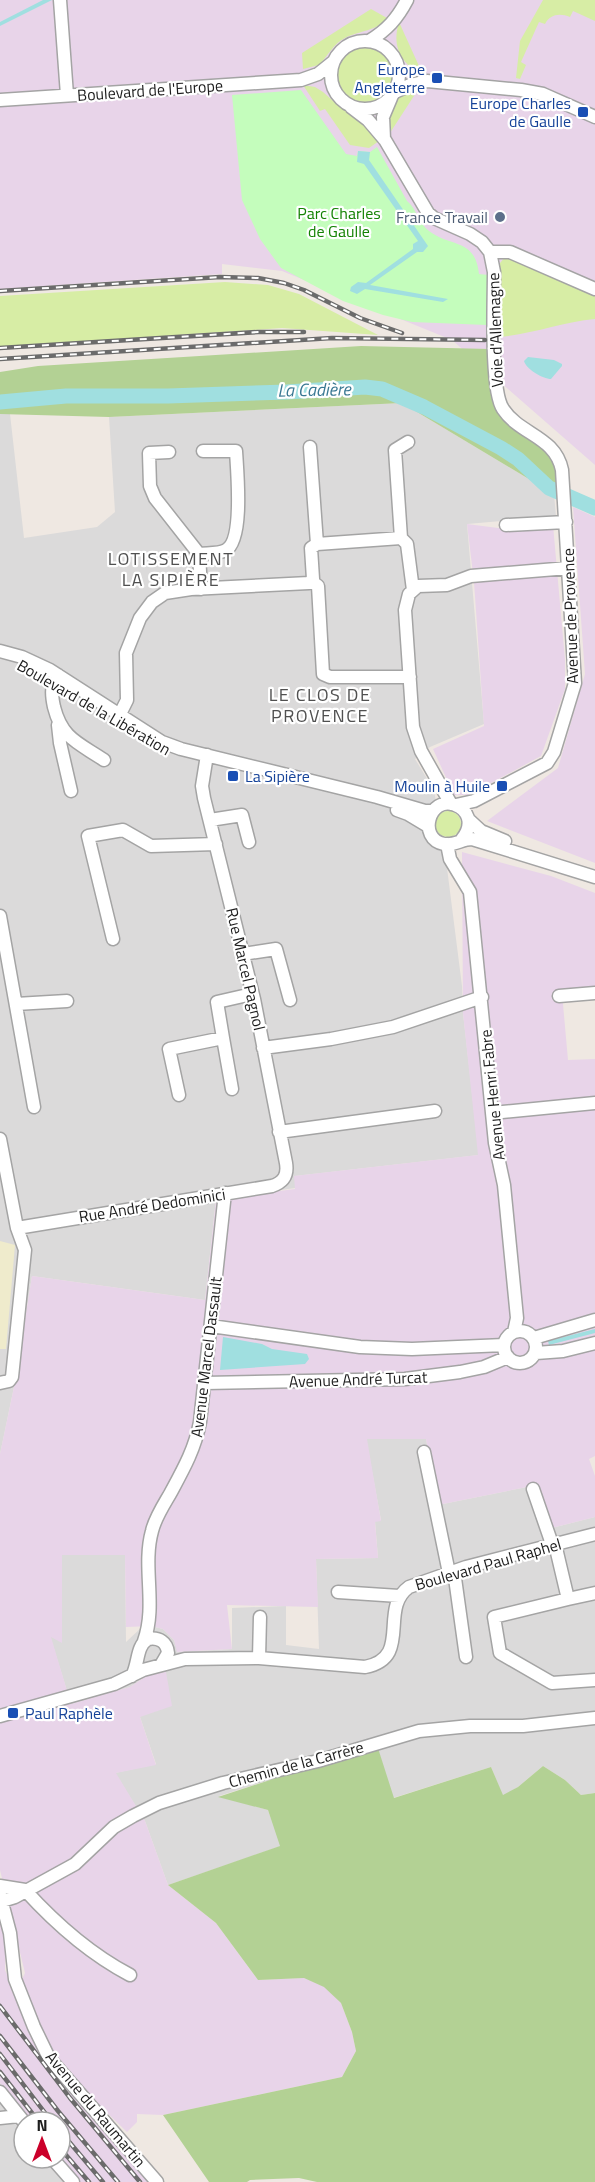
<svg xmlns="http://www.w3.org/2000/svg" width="595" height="2182" font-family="'Titillium Web',sans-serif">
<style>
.residential{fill:#dbdada}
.industrial{fill:#e8d4e9}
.farmland{fill:#efebcc}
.grass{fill:#d7eda5}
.forest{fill:#b3d194}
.park{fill:#c4fdbc}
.water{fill:#a0dfe0}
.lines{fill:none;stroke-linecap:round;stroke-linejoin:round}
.river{stroke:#a0dfe0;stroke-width:15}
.minor-casing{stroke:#a4a4a4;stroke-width:15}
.minor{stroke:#fff;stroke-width:12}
.rail-casing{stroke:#6b6b6b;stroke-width:4.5}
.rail{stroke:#fff;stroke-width:2;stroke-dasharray:7;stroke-linecap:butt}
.transit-dot{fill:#1a4fb4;stroke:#fff;stroke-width:2}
.service-dot{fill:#5c6f8a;stroke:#fff;stroke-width:2}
.labels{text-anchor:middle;stroke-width:4.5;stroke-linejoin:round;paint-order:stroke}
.transit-label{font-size:16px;fill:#164399;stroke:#fff;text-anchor:end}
.street-label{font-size:16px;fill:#1d1d1d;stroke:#fff}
.park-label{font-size:16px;fill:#148204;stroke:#fff}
.service-label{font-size:16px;fill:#4e5e75;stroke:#fff;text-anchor:end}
.water-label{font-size:18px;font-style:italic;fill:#3a7893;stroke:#fff}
.neighbourhood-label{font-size:18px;letter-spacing:1.5px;fill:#505050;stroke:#fff}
</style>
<rect width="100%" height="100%" fill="#efe8e2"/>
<path class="residential" d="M402,403L554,494L556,516L467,524L484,724L430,747L415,759L434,790L447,868L462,986L463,1013L479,1155L295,1176V1188L216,1199L205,1300L32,1276L14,1387L0,1454V414H10L24,538L97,527L115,512L109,417Z
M366,1439H426L438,1505L527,1487L544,1530L595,1517V1793L581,1795L565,1780L543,1766L518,1787L503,1796L491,1767L393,1798L377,1746L219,1796L268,1810L281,1846L168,1885L145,1821L115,1773L156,1764L140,1717L166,1672L148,1675L130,1687L71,1704L50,1636L62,1642V1554H125L126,1642L142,1627L151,1626L163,1629L174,1640L178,1652L232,1649V1608L286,1606V1645L319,1649L316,1559L378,1558L375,1521L381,1520Z
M0,2083L31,2122H24V2158H60L80,2182H0Z"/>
<path class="industrial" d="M0,0H595V465L452,340L282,271L222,264V274L0,289Z
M573,507L595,517V863L487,821L558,768L585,674Z
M467,524L498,528L553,525L565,660V689L541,756L469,795H454L433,749L484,726L474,582Z
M462,852L551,876L595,893V989L562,993L568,1060L595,1059V1456L589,1459L595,1476V1517L544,1530L527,1487L438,1505L426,1439H367L381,1521L375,1522L378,1558L316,1559L318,1607L227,1605L232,1649L177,1652L174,1640L163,1629L151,1626L126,1627L125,1555H62V1643L51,1637L71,1704L130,1687L148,1675L166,1672L172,1706L140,1717L156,1765L116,1773L145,1821L168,1885L216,1923L258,1980L304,1978L324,1986L341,2003L352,2032L356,2051L342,2077L163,2115L137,2114V2122L127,2132L73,2080L52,2053L26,1998L22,1979L25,1973L0,1870V1454L14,1387L32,1276L205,1300L216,1199L295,1189L294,1176L478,1155L463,1013Z
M0,1917L6,1938L5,1970L41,2052L152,2182H80L60,2158V2122H31L0,2083Z"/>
<path class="farmland" d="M0,1241L15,1245L6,1349H0Z"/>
<path class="grass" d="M543,0H595V21L573,11L570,17C560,13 550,14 545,24L539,22L521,62L526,65L520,79L516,78L520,41Z
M371,9L387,18C376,32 360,30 345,38C333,44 328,56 319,65L303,69L302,53Z
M399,22L424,77C402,64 391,48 399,22Z
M336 75a29 29 0 1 1 58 0a29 29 0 1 1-58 0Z
M303,85L315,87L323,92L340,107L357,116L379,141L369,148L350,145L325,109L320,111Z
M421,85L388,136L386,127L395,101L402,93Z
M504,258H510L595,294V319C563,322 532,334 500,337L497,267Z
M225,282L268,285L299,294L378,335L282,328L0,347V296Z
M435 824a13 13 0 1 1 26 0a13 13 0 1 1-26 0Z"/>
<path class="forest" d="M361,346L490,349L492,394L496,408L543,446L557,467L559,489L554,494L402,403L109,417L0,414V372L38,366Z
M377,1745L394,1798L491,1767L503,1795L518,1787L543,1766L565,1780L581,1795L595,1793V2182H317L299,2178L250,2180L247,2182H209L163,2115L342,2077L356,2051L352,2032L341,2003L324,1987L304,1978L258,1980L216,1923L168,1885L280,1846L268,1810L218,1797Z"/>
<path class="park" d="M301,90L346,154L357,156L358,151L370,152L377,147L407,201C417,209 419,224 429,231C452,248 475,238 479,274L488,275L487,325L412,322L383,315L343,301L281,268L260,239L242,200L232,95Z"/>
<path class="water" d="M43,0H52L0,26V22Z
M358,151L370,152L369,160L428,246L423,252H417L370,285L448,299L443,302L365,289L357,294L350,291L351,287L358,282L366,283L413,249V244L418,241L364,164L357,162Z
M528,357L554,360L562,364V366L551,379C543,379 526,369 524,361Z
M595,1329V1333L549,1345L548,1341Z
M223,1337L262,1344L272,1349L307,1354L309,1359L305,1364L220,1370Z"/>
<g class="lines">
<path class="river" d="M0,402L66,396H168L287,392L365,387L382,389L424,407L501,448L518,459L549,488L595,508"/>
<g class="minor-casing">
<path id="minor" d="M60,0L67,95
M331 75a34 34 0 1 1 68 0a34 34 0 1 1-68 0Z
M369,41C387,30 397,19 407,0
M395,92L410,85L427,81L521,90L543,94L595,117
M0,100L301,80L318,74L333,62
M351,107L368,120L385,140L428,213L434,218L470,234L482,242L490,252L494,272C494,300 490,390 503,409C520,435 555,436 562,470L575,683L554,752L547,763L474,801L456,805
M384,139L383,117L391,98
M490,252H510L595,289
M408,442L395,450L401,538L407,544L413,590
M310,447L317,544L311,548L313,579L311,581L318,586L323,674L330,677H410
M169,452L149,453L150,486L155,498L199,554L201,589
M506,525L566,522
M317,544L401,538
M199,554C207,553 220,554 226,550C244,540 237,470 236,451H203
M0,651L22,657L50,670L162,742L181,749L377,797L425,811H433
M58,675C51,687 51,693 54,707C62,739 79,743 104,760
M117,720L127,700L126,653L140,618L152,602L165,593L191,589L309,583L311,581
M58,725L60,743L71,791
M451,804L421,751L413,727L405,610L409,594L418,586L447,585L471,576L568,568
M397,810L408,814L428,826
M468,819L481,831L505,841
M210,820L242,815L249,842
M462,839C467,833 470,826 468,818C466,812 461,807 455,805C429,795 417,839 444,844C454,846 462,839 472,839L595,877
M447,844L450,859L470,892L495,1143L504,1185L517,1318L514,1332
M0,916L34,1107
M113,939L88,836L123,830L151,846L216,844
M243,954L276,949L290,1000
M559,996L595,993
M16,1004L67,1001
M223,1038L232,1089
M263,1048L331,1039L393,1027L482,997
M179,1095L169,1049L223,1038L217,1002L252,994
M492,1113L595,1103
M279,1132L435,1111
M0,1139L17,1228L25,1250L12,1377L9,1381L0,1383
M17,1228L272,1186C284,1182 288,1175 286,1163L254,999L204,798L202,786L207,755
M211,1326L360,1347L412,1349L504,1345
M504 1347a16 16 0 1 1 32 0a16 16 0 1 1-32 0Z
M534,1338L595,1320
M536,1353L563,1351L595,1343
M205,1383L405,1379L460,1372L484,1367L508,1357
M424,1452L449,1573
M533,1489L552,1544
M555,1544L568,1599L494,1617L500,1653L552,1683L595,1680
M454,1571L466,1657
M338,1592L399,1596
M568,1599L595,1593
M144,1641C157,1605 142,1567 152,1531C155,1518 163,1506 170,1494C183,1470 195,1449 200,1422L225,1193
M259,1658L260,1617
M132,1676C139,1663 136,1646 148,1639C159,1637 167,1642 168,1653L161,1665
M0,1716L114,1684L143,1670L185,1659L259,1658L365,1667C413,1658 378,1609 409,1587L466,1567L595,1534
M0,1886L25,1890
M25,1890C55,1923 90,1954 130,1975
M0,1895L10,1933L15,1979L34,2027L49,2058L157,2182
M2,1901L15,1897L75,1864L114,1827L133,1816L159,1803L223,1783L318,1761L419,1731L470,1726H523L595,1718
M0,2092L24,2122
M0,2118L19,2116
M52,2158L73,2182"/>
</g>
<use href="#minor" class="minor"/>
<g class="rail-casing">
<path id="rail" d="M0,291L220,277L258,278L284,283L304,290L360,318L402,333
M0,348L258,332H304
M0,359L332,338L485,340
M0,2006L70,2098L140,2182
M0,2036L58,2111L118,2182
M0,2054L52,2122
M0,2072L39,2122
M60,2131L103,2182
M60,2148L89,2182"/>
</g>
<use href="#rail" class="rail"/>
</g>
<g class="transit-dot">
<rect x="431" y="72" width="12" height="12" rx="3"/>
<rect x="577" y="106" width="12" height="12" rx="3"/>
<rect x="227" y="770" width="12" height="12" rx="3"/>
<rect x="496" y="780" width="12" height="12" rx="3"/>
<rect x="7" y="1707" width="12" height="12" rx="3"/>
</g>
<circle class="service-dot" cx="500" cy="217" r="6"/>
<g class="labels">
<g class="transit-label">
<text x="425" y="75">Europe<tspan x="425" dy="18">Angleterre</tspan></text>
<text x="571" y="109">Europe Charles<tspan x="571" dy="18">de Gaulle</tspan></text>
<text x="245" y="782" text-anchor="start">La Sipière</text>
<text x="490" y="792">Moulin à Huile</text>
<text x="25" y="1719" text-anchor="start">Paul Raphèle</text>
</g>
<g class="street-label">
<text transform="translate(150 90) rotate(-4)" y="6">Boulevard de l'Europe</text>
<text transform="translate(495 330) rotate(-92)" y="6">Voie d'Allemagne</text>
<text transform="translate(570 616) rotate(-92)" y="6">Avenue de Provence</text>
<text transform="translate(94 707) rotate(30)" y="6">Boulevard de la Libération</text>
<text transform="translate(246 969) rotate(77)" y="6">Rue Marcel Pagnol</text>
<text transform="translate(492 1095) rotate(-96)" y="6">Avenue Henri Fabre</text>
<text transform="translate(152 1205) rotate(-9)" y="6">Rue André Dedominici</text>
<text transform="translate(206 1357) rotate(-83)" y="6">Avenue Marcel Dassault</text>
<text transform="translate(358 1379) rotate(-2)" y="6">Avenue André Turcat</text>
<text transform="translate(488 1564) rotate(-16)" y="6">Boulevard Paul Raphel</text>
<text transform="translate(296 1764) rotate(-15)" y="6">Chemin de la Carrère</text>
<text transform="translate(96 2109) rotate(50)" y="6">Avenue du Raumartin</text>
</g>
<g class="park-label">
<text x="339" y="219">Parc Charles<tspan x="339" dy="18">de Gaulle</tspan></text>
</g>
<g class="service-label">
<text x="488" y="223">France Travail</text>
</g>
<g class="water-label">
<text transform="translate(314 390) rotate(-1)" y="6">La Cadière</text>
</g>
<g class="neighbourhood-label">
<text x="171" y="565">LOTISSEMENT<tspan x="171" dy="21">LA SIPIÈRE</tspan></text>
<text x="320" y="701">LE CLOS DE<tspan x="320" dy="21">PROVENCE</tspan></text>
</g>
</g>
<g transform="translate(42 2140)"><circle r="28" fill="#ffffff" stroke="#a5a5a5" stroke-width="1.5"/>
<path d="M0-4.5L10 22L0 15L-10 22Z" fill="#cb002a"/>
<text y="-9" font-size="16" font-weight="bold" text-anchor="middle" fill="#1d1d1d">N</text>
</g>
</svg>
